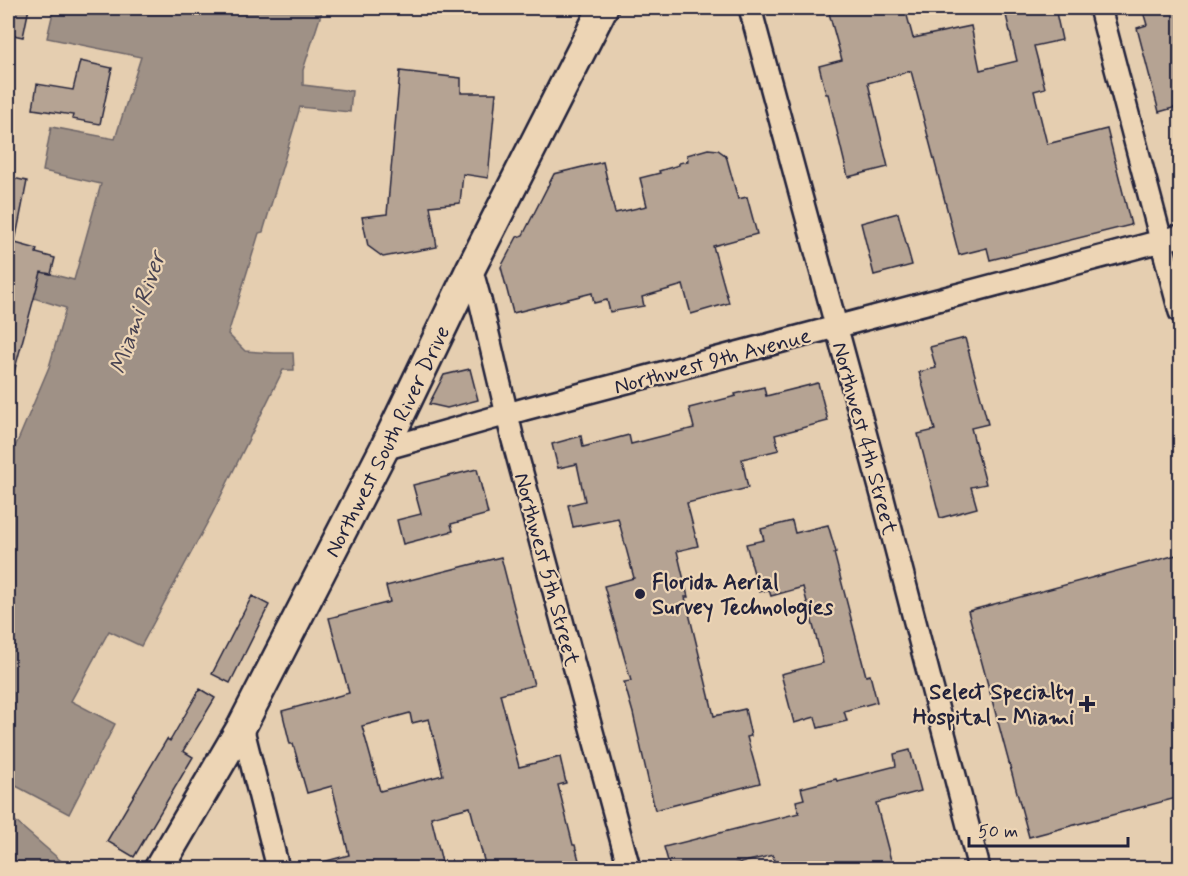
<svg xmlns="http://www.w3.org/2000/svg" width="1188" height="876" font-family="Mynerve,sans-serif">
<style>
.water{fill:#9f9186;stroke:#6d6568;stroke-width:1.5}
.building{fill:#b5a393;stroke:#22223b;stroke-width:1.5;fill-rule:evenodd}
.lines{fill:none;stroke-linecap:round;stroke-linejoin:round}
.street-casing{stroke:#22223b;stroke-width:26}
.secondary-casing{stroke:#22223b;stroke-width:33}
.street{stroke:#edd5b5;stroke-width:21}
.secondary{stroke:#edd5b5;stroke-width:28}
.poi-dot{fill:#22223b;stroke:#edd5b5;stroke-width:2}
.labels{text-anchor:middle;stroke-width:4.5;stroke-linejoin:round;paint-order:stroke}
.street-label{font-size:22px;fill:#22223b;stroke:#edd5b5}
.poi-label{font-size:22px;font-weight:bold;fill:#22223b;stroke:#edd5b5;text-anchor:start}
.water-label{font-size:24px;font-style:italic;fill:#484352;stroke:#edd5b5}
</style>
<rect width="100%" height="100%" fill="#e5ceb0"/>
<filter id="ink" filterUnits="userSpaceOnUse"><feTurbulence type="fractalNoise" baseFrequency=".0167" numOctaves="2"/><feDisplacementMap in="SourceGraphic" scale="12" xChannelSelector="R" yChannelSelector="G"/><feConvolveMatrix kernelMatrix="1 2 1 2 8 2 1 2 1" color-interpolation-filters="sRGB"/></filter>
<g filter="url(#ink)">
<path class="water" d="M54,8H323L303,70V85L352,91L350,112L300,107L263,232L259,233L228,334L245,351L274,353H293L294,370H283L212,514L141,646L109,631L71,701L115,724L69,814L16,786L8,794V462L19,438L49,367L66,308L8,290V263L74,280L101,184L43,171L51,127L115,139L141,57L47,38Z
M8,815L67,866L65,868H8Z"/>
<path class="building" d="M8,8H29L23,37L8,34Z
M850,8H905L913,38L971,26L980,70L1017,61L1005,11L1019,8H1055L1062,40L1034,46L1045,88L1034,91L1047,144L1107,129L1131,225L990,260L987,248L959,255L911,71L868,83L888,167L848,177L828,94H826L819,66L842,60L829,13Z
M1142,8H1180V106L1159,112L1137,28L1147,25Z
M80,61L112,68L100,124L72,119L73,115L33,109L37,84L73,90Z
M400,71L461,78V93H496L488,178L463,174L460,203L430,206L437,247L383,257L368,246L362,217L387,214Z
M708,149L718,150L725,155L727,159L738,199L747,197L757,234L713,246L729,303L691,314L683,285L642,297L644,306L610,312L607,300L594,303L592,293L513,313L501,267L517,237L523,235L554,174L603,162L615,213L647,206L640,178L660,173L659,171L679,165V163L688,161L687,155Z
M8,177L27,181L16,237L8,236Z
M898,213L912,265L874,275L861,223Z
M8,241L37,249L36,253L55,258L51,274L41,272L13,376H8Z
M965,338L988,424L971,428L986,484L971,487L977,508L940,518L918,434L935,430L919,372L936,368L930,347Z
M470,369L478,400L447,408L429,404L444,375Z
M818,383L828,421L775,435L779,450L742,459L748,488L687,503L698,546L677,551L688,597H685L714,716L745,709L751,736L747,737L760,783L655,810L633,713L624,682L631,681L604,586L634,578L618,518L573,527L568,505L585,501L577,464L558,468L552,444L581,436L583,447L629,435L631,444L694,428L689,408L736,396L735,394L764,387L766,396Z
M477,469L488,514L451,524L453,531L403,544L397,520L421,514L413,485Z
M792,521L795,533L828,525L836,552L834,553L866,676L870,675L877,702L844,711L847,721L818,728L815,717L794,723L781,674L823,663L803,587L771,596L769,590L759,592L746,544L764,540L761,529Z
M1180,554V797L1029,837L968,611Z
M501,557L534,685L500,694L519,767L560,757L566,783L558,785L573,845H575L581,868H486L470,807L431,817L442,862L416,868H320L319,863L349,855L332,786L307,793L293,744H290L282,711L349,693L329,618L390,602L386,586ZM410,713L412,723L429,719L443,775L380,791L362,726Z
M252,596L269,605L230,683L212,674Z
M200,689L215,698L183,751L193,757L134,857L107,841L167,739L170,741Z
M910,750L921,791L876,803L893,868H775L773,855L720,868H670L664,847L799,813L796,801L804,799L801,788L836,779L837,781L896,766L894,754Z"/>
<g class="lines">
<g class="street-casing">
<path id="street" d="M750,8L882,495L979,868
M1100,8L1180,312
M471,268L480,300L513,440L629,868
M384,449L525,409L1180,236
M242,726L278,868"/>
</g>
<g class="secondary-casing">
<g id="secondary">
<path id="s1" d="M159,868L242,726L384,449L471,268L603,8"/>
</g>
</g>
<use href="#street" class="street"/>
<use href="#secondary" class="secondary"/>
</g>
</g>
<g class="poi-dot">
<circle cx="640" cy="594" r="6"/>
<path d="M1084 695h6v6h6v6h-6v6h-6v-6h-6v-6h6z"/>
</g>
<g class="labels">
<g class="street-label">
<text transform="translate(712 360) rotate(-15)" y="8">Northwest 9th Avenue</text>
<text transform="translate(866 438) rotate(75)" y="8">Northwest 4th Street</text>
<text dy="8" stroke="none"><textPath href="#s1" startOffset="484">Northwest South River Drive</textPath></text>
<text transform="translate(548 569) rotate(75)" y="8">Northwest 5th Street</text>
</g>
<g class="poi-label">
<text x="652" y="589">Florida Aerial<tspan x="652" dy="25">Survey Technologies</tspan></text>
<text x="1074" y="699" text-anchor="end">Select Specialty<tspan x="1074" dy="25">Hospital - Miami</tspan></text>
</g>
<g class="water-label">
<text transform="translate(137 313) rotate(-71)" y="8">Miami River</text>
</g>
</g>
<rect width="1188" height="876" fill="none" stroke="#edd5b5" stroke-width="30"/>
<rect x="15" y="15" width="1158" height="846" fill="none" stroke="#22223b" stroke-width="2" filter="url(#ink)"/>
<path d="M969 837v9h159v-9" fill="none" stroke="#22223b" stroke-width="3"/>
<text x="978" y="837" font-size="18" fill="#22223b" stroke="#edd5b5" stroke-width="4.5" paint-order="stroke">50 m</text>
</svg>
